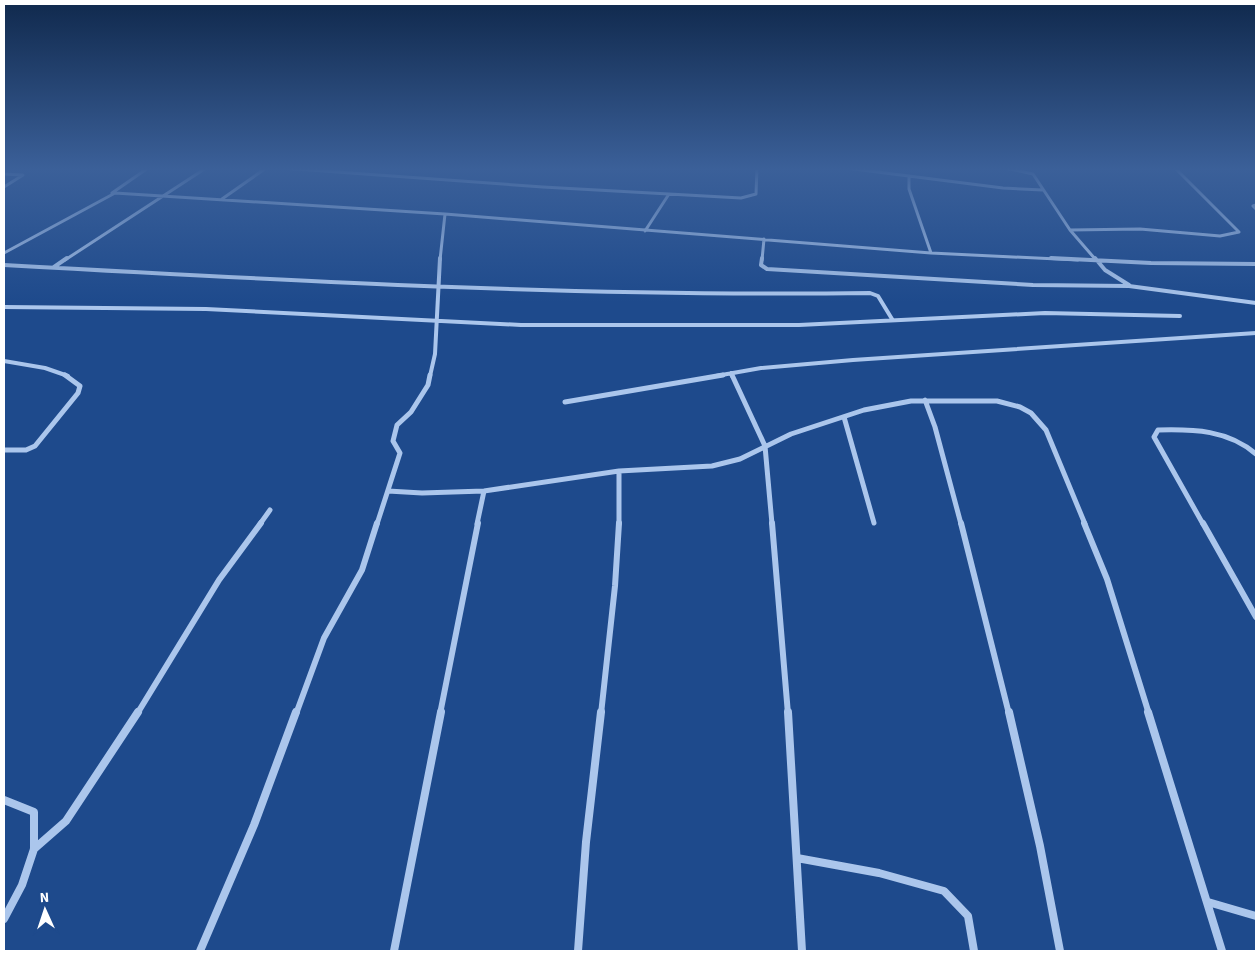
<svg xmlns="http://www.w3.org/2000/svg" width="1260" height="955" font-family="'Source Sans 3',sans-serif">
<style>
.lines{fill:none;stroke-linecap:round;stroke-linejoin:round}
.minor-far4{stroke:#abc6ec;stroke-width:3}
.minor-far3{stroke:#abc6ec;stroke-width:4}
.minor-far2{stroke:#abc6ec;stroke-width:5}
.minor-far1{stroke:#abc6ec;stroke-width:6}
.minor{stroke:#abc6ec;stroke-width:8}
</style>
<rect width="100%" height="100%" fill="#1e4a8c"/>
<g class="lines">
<path class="minor-far4" d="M282,168L543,187L741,198L756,194L757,168
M846,168L1003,188L1043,190
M1006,168L1033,174L1070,230L1096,260
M4,174L23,175L4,187
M909,177V189L931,253
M112,193L148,168
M222,199L266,168
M1256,205L1253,206L1256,209
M1070,230L1140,229L1220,236L1239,232L1175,168
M645,231L669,194
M4,253L115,193L445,214
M65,260L206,168
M440,260L445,214L931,253L1078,260
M762,260L764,239"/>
<path class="minor-far3" d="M762,258L761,265L767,269L1033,285L1129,286L1256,303
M1051,258L1151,263L1256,264
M1095,258L1105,270L1129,285
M4,265C292,281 581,297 870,293L878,296L892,319
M54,267L67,258
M4,307L206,309L521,325H799L1045,313L1180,316
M4,361L45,368L68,376
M731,373L732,376
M430,376L435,354L440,258
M716,376L761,368L853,360L1256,333"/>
<path class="minor-far2" d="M732,375L765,446L772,524
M925,400L935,427L961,524
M565,402L723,375
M844,417L874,523
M4,450H26L35,446L78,393L80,386L65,375
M388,491L422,493L484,491L619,471L712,466L740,459L791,434L864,410L911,401H997L1020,407L1031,413L1046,430L1085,524
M260,524L270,510
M377,524L400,453L393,441L397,425L411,412L428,385L430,375
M477,524L484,491
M619,524V471
M1203,524L1154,437L1158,430C1194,429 1228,430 1256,454"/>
<path class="minor-far1" d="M772,523L788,714
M961,523L1009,714
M1084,523L1107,579L1149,714
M1203,523L1256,617
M137,714L219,580L261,523
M296,714L324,638L362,570L377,523
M440,714L478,523
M601,714L615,586L619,523"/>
<path class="minor" d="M788,712L802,951
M1009,712L1040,846L1060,951
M1148,712L1222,951
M4,800L34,812V849L22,885L4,919
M34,849L66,821L138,712
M797,858L879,873L944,891L968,916L974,951
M1208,902L1256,916
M200,951L254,825L296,712
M394,951L441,712
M578,951L586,842L601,712"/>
</g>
<linearGradient id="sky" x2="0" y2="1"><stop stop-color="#10294d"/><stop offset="0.56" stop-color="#3b6099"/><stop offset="1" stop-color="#3b6099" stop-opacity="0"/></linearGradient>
<rect width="1260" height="302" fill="url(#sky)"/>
<rect width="1260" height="955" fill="none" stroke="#ffffff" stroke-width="10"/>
<g transform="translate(45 910) rotate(357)" stroke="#1e4a8c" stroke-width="4" paint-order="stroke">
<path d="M0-4L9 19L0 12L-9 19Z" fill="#ffffff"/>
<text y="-8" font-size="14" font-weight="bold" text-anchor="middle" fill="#ffffff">N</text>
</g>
</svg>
